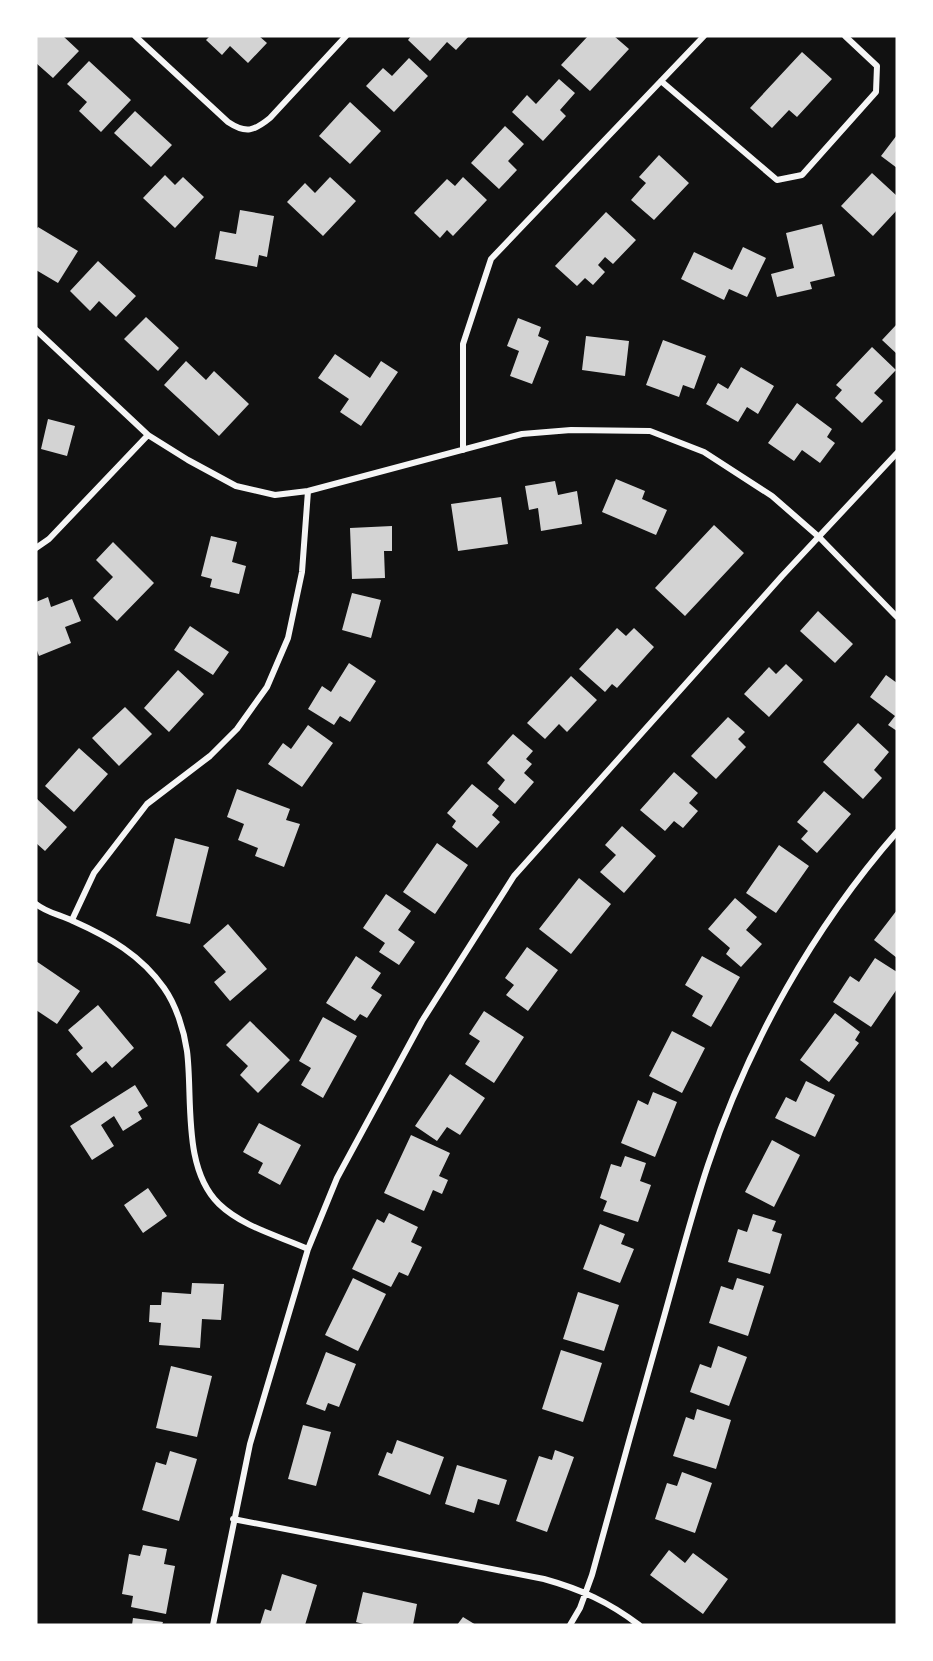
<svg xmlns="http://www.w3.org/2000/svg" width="933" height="1661" font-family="Karla,sans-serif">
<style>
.building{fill:#d3d3d3}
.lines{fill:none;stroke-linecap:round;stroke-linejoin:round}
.minor{stroke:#f5f5f5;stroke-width:6}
</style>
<rect width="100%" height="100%" fill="#111"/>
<path class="building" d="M36,36H63L79,51L53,78L36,63Z
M210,36H259L267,43L248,63L230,46L222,55L206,40Z
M411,36H469L456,50L447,42L430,61L408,40Z
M588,36H614L629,49L590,91L561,65Z
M802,52L832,79L797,117L789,110L772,128L750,108Z
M409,58L428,76L394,112L366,86L383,68L392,76Z
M89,61L131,100L101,132L79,111L87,102L67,84Z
M559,79L575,93L560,110L566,116L543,141L512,112L527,95L536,104Z
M350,102L381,131L350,164L319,136Z
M135,111L172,145L151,167L114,133Z
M505,126L524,144L508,161L517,170L499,189L471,163Z
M897,135V168L881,156Z
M659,155L689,183L654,220L631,200L646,183L639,177Z
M872,173L897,196V210L873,236L841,206Z
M165,175L175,185L183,177L204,197L175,228L143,198Z
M330,177L356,201L323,236L287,202L305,183L315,193Z
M463,177L487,200L453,236L447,230L440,238L414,213L447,179L455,186Z
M240,210L274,216L267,257L259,255L257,267L215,259L220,231L236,234Z
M606,212L636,240L613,264L605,257L598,265L605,272L593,285L585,278L577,286L555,266Z
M822,224L835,276L810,282L812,289L777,297L771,274L794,268L786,233Z
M38,227L78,251L58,283L36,270V230Z
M743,247L766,258L747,297L729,289L724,300L681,279L694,252L732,270Z
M98,261L136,296L116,317L99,301L90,311L70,291Z
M146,317L179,348L158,371L124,339Z
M518,318L541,327L538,336L549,341L532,384L510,376L519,351L507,346Z
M897,324V354L882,340Z
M586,336L629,341L625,376L582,370Z
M663,340L706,356L694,389L683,385L679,397L646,385Z
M872,347L896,370L874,393L883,401L862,423L835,398L842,390L836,385Z
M335,354L370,378L381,361L398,372L361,426L340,412L349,399L318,378Z
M186,361L206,380L214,371L249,404L219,436L164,385Z
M741,367L774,386L758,414L747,407L738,422L706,404L718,383L728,389Z
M797,403L832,429L827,437L835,443L820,463L802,450L794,461L768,443Z
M48,419L75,426L67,456L41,449Z
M616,479L645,491L642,499L667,510L656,535L602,512Z
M555,481L558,495L577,491L582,524L541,531L538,508L529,510L525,486Z
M501,497L508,544L458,551L451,504Z
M714,525L744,553L685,616L655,588Z
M392,526V551H384L385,578L352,579L350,528Z
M211,536L237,542L232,562L246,566L239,594L210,587L212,579L201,576Z
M113,542L154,583L117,621L93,598L113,577L96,560Z
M352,593L381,600L371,638L342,630Z
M48,597L51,607L72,599L81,621L65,627L71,643L39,656L36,648V602Z
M818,611L853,644L835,663L800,631Z
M190,626L229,652L213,675L174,650Z
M617,628L626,636L634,628L654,647L617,688L612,684L605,692L579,669Z
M349,663L376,681L350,722L340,716L334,725L308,709L322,686L331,692Z
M786,664L803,680L769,717L744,694L769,667L776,674Z
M178,670L204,694L169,732L144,708Z
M886,675L897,683V731L888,725L895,716L870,697Z
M571,676L597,700L567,732L559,724L545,739L527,723Z
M125,707L152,734L119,766L92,738Z
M728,717L745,732L738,739L746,747L716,779L691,756Z
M858,723L889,752L874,770L882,778L863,799L823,762Z
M308,725L333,743L302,787L268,764L283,743L291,749Z
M513,734L533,751L526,759L532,764L524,773L534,782L515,804L498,789L505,780L487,763Z
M79,748L108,774L74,812L45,786Z
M674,772L698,793L689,803L698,811L683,828L674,821L665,831L640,810Z
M472,784L499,806L492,815L500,822L477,848L452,827L456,821L447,813Z
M237,789L290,809L286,820L300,824L284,867L255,856L258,848L238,840L244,824L227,817Z
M824,791L851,814L817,853L801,839L808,831L797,822Z
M36,798L67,827L45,851L36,843Z
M622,826L656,856L624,893L600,872L616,855L605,845Z
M175,838L209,847L190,924L156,916Z
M437,843L468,865L435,914L403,892Z
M779,845L809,866L776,913L746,893Z
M579,878L611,904L571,954L539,929Z
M386,894L411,911L398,930L415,942L399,965L379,952L385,943L363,928Z
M735,898L757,917L746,930L762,944L741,967L726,954L730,948L708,929Z
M897,910V958L874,940Z
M228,924L267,969L230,1001L214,982L226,972L203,946Z
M527,947L558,970L528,1011L506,995L514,985L505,978Z
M356,956L381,973L371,988L382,995L367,1018L360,1014L355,1021L326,1003Z
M702,956L740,977L711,1027L692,1016L703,996L685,985Z
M875,958L897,972V989L871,1027L833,1002L850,976L859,982Z
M36,961L80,991L57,1024L36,1010Z
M98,1005L134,1048L112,1068L106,1061L92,1073L76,1054L83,1048L68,1030Z
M484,1011L524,1037L494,1083L465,1064L480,1041L469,1034Z
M835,1013L860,1032L855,1040L859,1043L829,1082L800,1060Z
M323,1017L357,1036L323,1098L301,1085L311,1068L299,1061Z
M250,1021L290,1060L258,1093L240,1075L248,1066L226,1045Z
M672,1031L705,1048L682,1093L649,1076Z
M450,1074L485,1098L460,1135L447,1127L437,1141L415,1126Z
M806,1081L835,1095L815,1137L775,1118L786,1097L796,1102Z
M135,1085L148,1106L138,1112L142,1119L123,1131L114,1116L101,1125L114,1146L92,1160L70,1126Z
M653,1092L677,1102L655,1157L621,1143L638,1100L648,1105Z
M259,1123L301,1145L280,1185L258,1173L263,1163L243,1152Z
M411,1135L450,1153L439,1176L448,1180L442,1194L433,1190L424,1211L384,1193Z
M772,1140L800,1155L774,1207L745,1192Z
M625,1156L646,1163L640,1181L651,1185L638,1222L603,1211L607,1201L600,1198L611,1164L621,1167Z
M148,1188L167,1216L143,1233L124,1205Z
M389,1213L418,1227L411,1242L422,1247L408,1276L399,1272L391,1287L352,1269L377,1219L384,1223Z
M753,1214L776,1221L772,1231L782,1234L770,1274L728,1262L738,1229L747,1232Z
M600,1224L625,1234L621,1244L634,1249L620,1283L583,1269Z
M353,1278L386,1294L358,1351L325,1335Z
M737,1278L764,1286L748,1336L709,1323L721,1286L733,1290Z
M192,1283L224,1284L221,1320L202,1319L200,1348L159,1345L161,1323L149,1322L150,1305H161L162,1292L191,1294Z
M578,1292L619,1305L604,1351L563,1339Z
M718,1346L747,1357L729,1406L690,1392L700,1364L711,1368Z
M561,1350L602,1363L583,1422L542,1409Z
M326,1352L356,1364L339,1407L328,1403L325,1411L306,1404Z
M171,1366L212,1376L197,1437L156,1428Z
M697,1409L731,1420L716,1469L673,1456L686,1417L694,1420Z
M303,1425L331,1432L316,1486L288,1479Z
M397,1440L444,1457L430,1495L378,1475L387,1452L392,1454Z
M555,1450L574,1457L547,1532L516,1521L539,1456L552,1460Z
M170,1451L197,1459L179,1521L142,1510L156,1462L166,1465Z
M457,1465L507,1480L499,1505L478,1499L474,1513L445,1504Z
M682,1472L712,1483L695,1533L655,1519L667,1483L677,1486Z
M143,1545L167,1549L164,1564L175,1566L166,1614L131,1607L133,1596L122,1594L129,1554L140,1556Z
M669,1550L685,1563L693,1553L728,1579L703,1614L650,1575Z
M282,1574L317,1585L305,1625H260L265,1609L271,1611Z
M363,1592L417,1604L413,1625H367L356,1622Z
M463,1617L476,1625H457Z
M133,1618L163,1622L162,1625H132Z"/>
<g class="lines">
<path class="minor" d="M135,36L228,122C246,134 254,131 270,118L346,36
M661,81L777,180L802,175L876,92L877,66L845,36
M36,330L148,435L188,460L236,486L275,495L308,491L522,434L571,430L650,431L704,452L772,496L819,537L897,617
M463,450V344L491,259L704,36
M36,548L49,539L148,435
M36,904C47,913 61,915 73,921C109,937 141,955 164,988C176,1005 184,1030 187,1051C193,1098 182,1168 219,1204C243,1227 279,1236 308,1249
M72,920L94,873L147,804L210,756L237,729L267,687L288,638L302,572L308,491
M233,1519L544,1579C580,1589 609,1602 639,1625
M213,1625L250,1444L308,1249L337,1178L422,1021L514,876L782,576L897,453
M570,1625L580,1608L592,1575C614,1494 637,1412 660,1331C676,1275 690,1219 708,1165C748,1044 813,928 897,832"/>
</g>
<rect width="933" height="1661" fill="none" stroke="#ffffff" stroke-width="75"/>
</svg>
